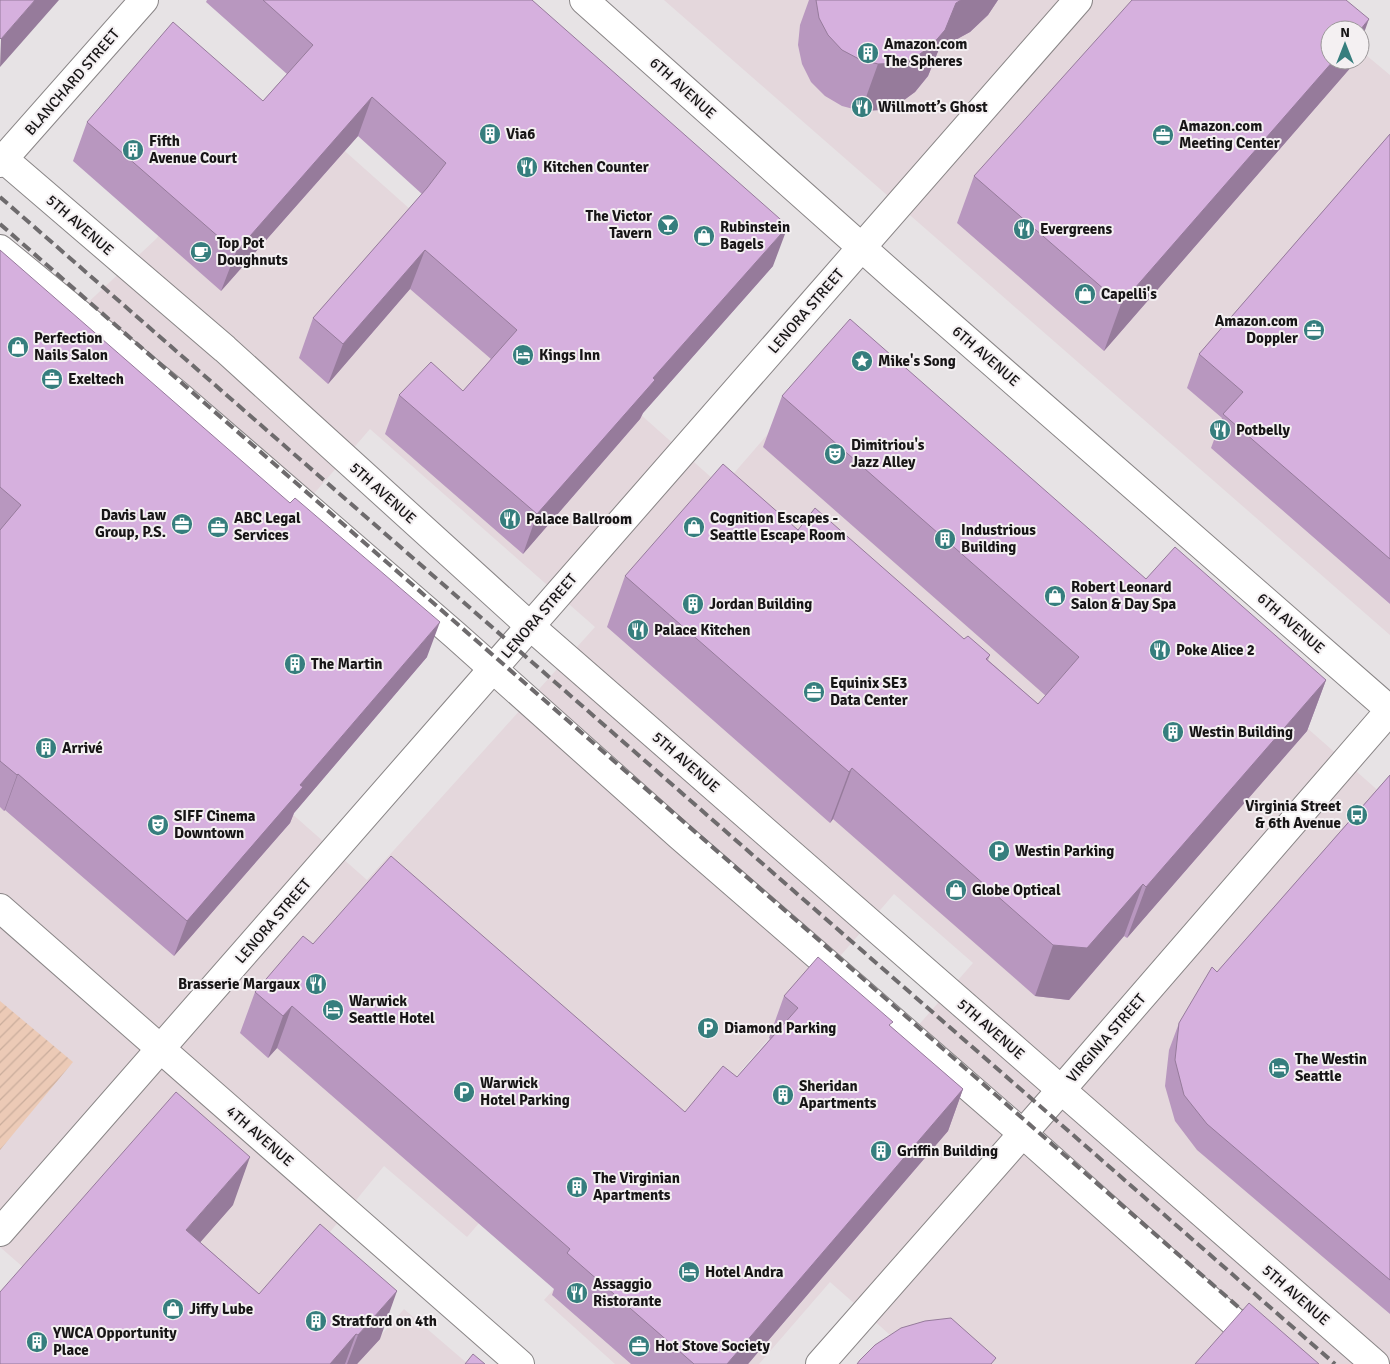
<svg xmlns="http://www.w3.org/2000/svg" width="1390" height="1364" font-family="Signika,sans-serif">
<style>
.built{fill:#e4d7dc}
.garden{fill:url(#garden-furrows)}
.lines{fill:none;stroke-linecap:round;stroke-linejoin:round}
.minor-casing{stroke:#898586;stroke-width:30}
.major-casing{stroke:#898586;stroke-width:30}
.minor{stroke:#fff;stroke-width:28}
.major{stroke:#fff;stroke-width:28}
.rail{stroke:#6e6b6d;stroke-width:4;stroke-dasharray:10 5;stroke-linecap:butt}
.wall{fill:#b897bf}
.shaded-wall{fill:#967b9b}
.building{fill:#d6b0de;stroke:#967b9b}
.labels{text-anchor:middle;stroke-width:4;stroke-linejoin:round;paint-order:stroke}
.poi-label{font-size:15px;font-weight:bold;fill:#171516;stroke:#f4f0f2;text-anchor:start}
.street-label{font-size:15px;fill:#171516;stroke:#f4f0f2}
</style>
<defs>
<pattern id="garden-furrows" width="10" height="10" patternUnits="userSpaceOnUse" patternTransform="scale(1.25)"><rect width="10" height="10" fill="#eccab6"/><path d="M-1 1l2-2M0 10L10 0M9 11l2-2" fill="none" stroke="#caad9c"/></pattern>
</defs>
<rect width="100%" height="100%" fill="#e7e3e5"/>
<path class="built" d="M664,0H1303L1330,30V60H1360V50L1390,75V635Z
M283,96L722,487L857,331L1382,794L1390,786V1364H923L830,1282L759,1364H615L544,1300L679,1149L902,1044L973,963L894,894L686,1134L611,1071L467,1237L384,1166L222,1364H134L0,1247V556L367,880L595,627L370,429L156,676L52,336L156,239Z
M404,1309L468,1364H356Z"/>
<path class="garden" d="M0,1001L73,1062L0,1150Z"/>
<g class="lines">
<g class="minor-casing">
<path id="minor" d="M0,163L144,0
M0,1232L1078,0
M820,1364L1061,1090L1390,710"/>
</g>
<g class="major-casing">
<path id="major" d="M584,0L897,279L1390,710
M0,156L225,349L530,626L1375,1364
M0,249L179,396L455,635L680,836L1022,1133L1281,1364
M0,908L520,1364"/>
</g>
<use href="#minor" class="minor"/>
<use href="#major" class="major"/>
<path class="rail" d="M0,197L1335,1364
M0,224L1252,1319"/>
</g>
<path class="wall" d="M207,0H532L773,266L643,413L640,419L523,554L385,434L399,395L463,391L491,359L410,289L328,384L299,358L313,318L422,194L358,136L221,291L73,161L87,122L263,101L287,74L206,2Z
M809,0H998L988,15L970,32L939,49L928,76L915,92L900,103L881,110L861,111L842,106L825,96L811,82L802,64L798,45L800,25Z
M1360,44L1352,66L1104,351L957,223L974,176Z
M1390,134V604L1211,448L1222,418L1187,388L1199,354Z
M0,250L427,657L294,813L290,823L174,956L5,810L4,811L0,807Z
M782,396L1146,579L1326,680L1307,731L1127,938L1124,936L1069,1000L1035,996L833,819L830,823L607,627L625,576L798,530L964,639L990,655L988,660L1038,704L1046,696L763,447Z
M1390,775V1314L1197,1150L1175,1121L1165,1086L1169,1050L1179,1023L1217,972Z
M313,944L685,1112L737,1077L770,1039L769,1038L784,996L891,1027L963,1089L948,1131L748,1364H631L552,1295L554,1289L277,1048L268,1058L240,1033L255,992Z
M233,1205L200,1242L259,1294L380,1339L357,1364H0Z"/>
<path class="shaded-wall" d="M35,0H59L0,67L1,39Z
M961,0H998L988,15L970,32L939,49L928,76L915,92L900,103L881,110L861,111L878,64L956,3Z
M1369,19L1360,44V30Z
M1334,60H1354L1352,66L1104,351L1121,304Z
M372,97L358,136L221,291L236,252Z
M788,226L773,266L643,413L640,419L523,554L537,514L653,378Z
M425,250L410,289L328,384L343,344Z
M440,622L427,657L294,813L290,823L174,956L187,921L300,785Z
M1326,680L1307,731L1127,938L1146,887Z
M852,768L833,819L830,823L849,772Z
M18,774L5,810L4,811L17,775Z
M1143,884L1124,936L1069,1000L1035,996L1053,945Z
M292,1006L277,1048L268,1058L283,1016Z
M963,1089L948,1131L748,1364H727Z
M250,1157L233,1205L169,1278L186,1230Z
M397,1291L380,1339L357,1364H347L358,1335Z
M356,1334L345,1364H330Z"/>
<path class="building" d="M0,0H35L1,39L0,38Z
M263,0H532L788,226L653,378L655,380L537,514L399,395L431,362L463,391L517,330L425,250L343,344L313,318L427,188L446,163L372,97L236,252L87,122L173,22L263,101L313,45Z
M816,0H961L956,3L945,30L932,45L916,57L898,63L878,64L859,59L842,50L828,35L819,18Z
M1132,0H1346L1369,19L1360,30H1330V60H1334L1121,304L974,176Z
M1390,134V559L1223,414L1243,392L1199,354Z
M0,250L290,503L295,498L440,622L300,785L303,787L187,921L18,774L17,775L0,761V530L21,505L0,487Z
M850,319L1146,579L1175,547L1326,680L1146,887L1143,884L1087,948L1053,945L852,768L849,772L625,576L723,464L798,530L815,508L964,639L968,636L990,655L986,659L1038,704L1079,657L782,396Z
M1390,775V1280L1207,1124L1184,1095L1175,1060L1179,1023L1212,967L1217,972Z
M391,856L685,1112L723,1066L737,1077L798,1008L784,996L818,957L893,1022L889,1025L963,1089L727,1364H694L567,1253L570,1249L292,1006L283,1016L255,992L303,936L313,944Z
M176,1092L250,1157L186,1230L259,1294L320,1224L397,1291L358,1335L356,1334L330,1364H0V1292Z
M1249,1303L1319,1364H1195Z
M951,1318L996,1358L991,1364H857L860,1360L875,1345L901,1328L925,1321Z
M473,1354L485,1364H465Z"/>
<defs>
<g id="building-disc" transform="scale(1.125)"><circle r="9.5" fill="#367e7e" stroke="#f4f0f2"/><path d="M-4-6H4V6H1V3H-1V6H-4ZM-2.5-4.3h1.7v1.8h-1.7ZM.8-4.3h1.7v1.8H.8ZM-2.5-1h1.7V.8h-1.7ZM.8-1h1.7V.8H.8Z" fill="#fff"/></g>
<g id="restaurant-disc" transform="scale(1.125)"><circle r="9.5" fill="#367e7e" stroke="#f4f0f2"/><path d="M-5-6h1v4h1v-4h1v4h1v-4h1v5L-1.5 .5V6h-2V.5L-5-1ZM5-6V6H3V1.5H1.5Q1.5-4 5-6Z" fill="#fff"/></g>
<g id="office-disc" transform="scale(1.125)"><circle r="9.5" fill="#367e7e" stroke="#f4f0f2"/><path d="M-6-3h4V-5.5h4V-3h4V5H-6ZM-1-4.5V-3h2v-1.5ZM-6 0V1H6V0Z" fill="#fff"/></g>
<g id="bar-disc" transform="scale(1.125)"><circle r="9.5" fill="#367e7e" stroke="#f4f0f2"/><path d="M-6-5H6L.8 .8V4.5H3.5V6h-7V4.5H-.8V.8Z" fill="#fff"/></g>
<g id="shop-disc" transform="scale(1.125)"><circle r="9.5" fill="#367e7e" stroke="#f4f0f2"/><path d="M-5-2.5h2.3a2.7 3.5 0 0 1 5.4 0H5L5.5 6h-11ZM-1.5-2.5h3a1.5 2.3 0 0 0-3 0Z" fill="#fff"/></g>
<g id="cafe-disc" transform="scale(1.125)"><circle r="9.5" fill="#367e7e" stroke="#f4f0f2"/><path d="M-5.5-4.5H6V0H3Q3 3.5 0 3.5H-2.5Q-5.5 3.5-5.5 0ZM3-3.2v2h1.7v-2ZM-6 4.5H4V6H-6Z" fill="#fff"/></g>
<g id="hotel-disc" transform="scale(1.125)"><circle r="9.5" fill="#367e7e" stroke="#f4f0f2"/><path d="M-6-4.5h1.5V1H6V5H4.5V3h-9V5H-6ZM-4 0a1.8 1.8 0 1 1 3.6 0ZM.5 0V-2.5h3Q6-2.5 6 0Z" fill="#fff"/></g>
<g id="sight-disc" transform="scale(1.125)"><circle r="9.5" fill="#367e7e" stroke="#f4f0f2"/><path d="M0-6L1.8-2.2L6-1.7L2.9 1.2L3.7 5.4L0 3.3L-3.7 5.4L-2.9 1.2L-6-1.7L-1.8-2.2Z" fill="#fff"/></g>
<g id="theatre-disc" transform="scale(1.125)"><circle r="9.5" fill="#367e7e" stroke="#f4f0f2"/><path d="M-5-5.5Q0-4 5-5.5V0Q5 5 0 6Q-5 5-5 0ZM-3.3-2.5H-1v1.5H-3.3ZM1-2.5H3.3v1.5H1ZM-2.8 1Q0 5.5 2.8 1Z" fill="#fff"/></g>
<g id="bus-disc" transform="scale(1.125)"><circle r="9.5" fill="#367e7e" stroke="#f4f0f2"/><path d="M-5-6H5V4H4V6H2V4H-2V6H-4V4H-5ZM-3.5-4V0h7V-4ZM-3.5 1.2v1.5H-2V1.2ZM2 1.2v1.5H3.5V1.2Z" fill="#fff"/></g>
<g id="parking-disc" transform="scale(1.125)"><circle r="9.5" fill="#367e7e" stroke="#f4f0f2"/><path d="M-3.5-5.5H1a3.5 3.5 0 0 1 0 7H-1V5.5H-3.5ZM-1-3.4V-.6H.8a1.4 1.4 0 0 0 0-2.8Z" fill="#fff"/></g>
</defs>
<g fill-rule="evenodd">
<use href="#building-disc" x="868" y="53"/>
<use href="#restaurant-disc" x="862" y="107"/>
<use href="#building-disc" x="490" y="134"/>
<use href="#office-disc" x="1163" y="135"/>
<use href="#building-disc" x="133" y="150"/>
<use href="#restaurant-disc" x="527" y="167"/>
<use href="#bar-disc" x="668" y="225"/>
<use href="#restaurant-disc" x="1024" y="229"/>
<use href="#shop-disc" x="704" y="236"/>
<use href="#cafe-disc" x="201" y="252"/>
<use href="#shop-disc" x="1085" y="294"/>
<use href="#office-disc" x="1314" y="330"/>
<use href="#shop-disc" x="18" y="347"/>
<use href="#hotel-disc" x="523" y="355"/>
<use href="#sight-disc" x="862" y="361"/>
<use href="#office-disc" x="52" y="379"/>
<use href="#restaurant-disc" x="1220" y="430"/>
<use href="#theatre-disc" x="835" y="454"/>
<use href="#restaurant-disc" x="510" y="519"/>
<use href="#office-disc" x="182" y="524"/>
<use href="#office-disc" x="218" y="527"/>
<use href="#shop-disc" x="694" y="527"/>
<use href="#building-disc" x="945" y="539"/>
<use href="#shop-disc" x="1055" y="596"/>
<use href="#building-disc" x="693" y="604"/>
<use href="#restaurant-disc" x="638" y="630"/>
<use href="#restaurant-disc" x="1160" y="650"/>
<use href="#building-disc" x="295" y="664"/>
<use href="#office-disc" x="814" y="692"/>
<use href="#building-disc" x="1173" y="732"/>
<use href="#building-disc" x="46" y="748"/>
<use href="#bus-disc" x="1357" y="815"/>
<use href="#theatre-disc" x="158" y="825"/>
<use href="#parking-disc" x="999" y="851"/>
<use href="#shop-disc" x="956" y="890"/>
<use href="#restaurant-disc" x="316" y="984"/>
<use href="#hotel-disc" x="333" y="1010"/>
<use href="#parking-disc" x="708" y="1028"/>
<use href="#hotel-disc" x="1279" y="1068"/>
<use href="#parking-disc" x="464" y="1092"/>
<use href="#building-disc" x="783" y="1095"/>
<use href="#building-disc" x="881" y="1151"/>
<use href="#building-disc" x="577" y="1187"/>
<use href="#hotel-disc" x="689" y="1272"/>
<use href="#restaurant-disc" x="577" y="1293"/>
<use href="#shop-disc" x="173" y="1309"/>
<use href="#building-disc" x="316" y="1321"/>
<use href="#building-disc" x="37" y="1342"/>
<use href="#office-disc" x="639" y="1346"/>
</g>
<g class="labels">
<g class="poi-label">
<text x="884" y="49">Amazon.com<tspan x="884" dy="17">The Spheres</tspan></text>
<text x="878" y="112">Willmott’s Ghost</text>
<text x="1179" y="131">Amazon.com<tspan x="1179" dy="17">Meeting Center</tspan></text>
<text x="506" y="139">Via6</text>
<text x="149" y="146">Fifth<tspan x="149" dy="17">Avenue Court</tspan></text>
<text x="543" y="172">Kitchen Counter</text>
<text x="652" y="221" text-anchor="end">The Victor<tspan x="652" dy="17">Tavern</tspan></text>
<text x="720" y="232">Rubinstein<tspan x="720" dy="17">Bagels</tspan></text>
<text x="1040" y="234">Evergreens</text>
<text x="217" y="248">Top Pot<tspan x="217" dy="17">Doughnuts</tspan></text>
<text x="1101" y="299">Capelli's</text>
<text x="1298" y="326" text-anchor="end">Amazon.com<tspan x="1298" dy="17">Doppler</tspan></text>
<text x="34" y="343">Perfection<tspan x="34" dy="17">Nails Salon</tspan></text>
<text x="539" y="360">Kings Inn</text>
<text x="878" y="366">Mike's Song</text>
<text x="68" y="384">Exeltech</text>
<text x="1236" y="435">Potbelly</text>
<text x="851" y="450">Dimitriou's<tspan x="851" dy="17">Jazz Alley</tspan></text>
<text x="166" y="520" text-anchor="end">Davis Law<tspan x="166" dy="17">Group, P.S.</tspan></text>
<text x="234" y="523">ABC Legal<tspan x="234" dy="17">Services</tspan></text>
<text x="710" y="523">Cognition Escapes -<tspan x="710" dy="17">Seattle Escape Room</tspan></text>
<text x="526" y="524">Palace Ballroom</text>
<text x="961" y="535">Industrious<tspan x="961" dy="17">Building</tspan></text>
<text x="1071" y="592">Robert Leonard<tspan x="1071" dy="17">Salon &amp; Day Spa</tspan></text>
<text x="709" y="609">Jordan Building</text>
<text x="654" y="635">Palace Kitchen</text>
<text x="1176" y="655">Poke Alice 2</text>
<text x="311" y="669">The Martin</text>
<text x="830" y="688">Equinix SE3<tspan x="830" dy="17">Data Center</tspan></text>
<text x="1189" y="737">Westin Building</text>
<text x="62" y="753">Arrivé</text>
<text x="1341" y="811" text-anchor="end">Virginia Street<tspan x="1341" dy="17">&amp; 6th Avenue</tspan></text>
<text x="174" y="821">SIFF Cinema<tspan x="174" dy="17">Downtown</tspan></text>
<text x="1015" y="856">Westin Parking</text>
<text x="972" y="895">Globe Optical</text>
<text x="300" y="989" text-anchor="end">Brasserie Margaux</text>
<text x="349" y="1006">Warwick<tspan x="349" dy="17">Seattle Hotel</tspan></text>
<text x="724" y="1033">Diamond Parking</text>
<text x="1295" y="1064">The Westin<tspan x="1295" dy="17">Seattle</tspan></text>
<text x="480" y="1088">Warwick<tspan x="480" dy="17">Hotel Parking</tspan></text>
<text x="799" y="1091">Sheridan<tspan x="799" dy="17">Apartments</tspan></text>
<text x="897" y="1156">Griffin Building</text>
<text x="593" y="1183">The Virginian<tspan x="593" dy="17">Apartments</tspan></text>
<text x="705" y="1277">Hotel Andra</text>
<text x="593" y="1289">Assaggio<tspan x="593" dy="17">Ristorante</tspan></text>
<text x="189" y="1314">Jiffy Lube</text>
<text x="332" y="1326">Stratford on 4th</text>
<text x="53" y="1338">YWCA Opportunity<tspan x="53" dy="17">Place</tspan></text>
<text x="655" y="1351">Hot Stove Society</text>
</g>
<g class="street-label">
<text transform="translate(72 82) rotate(-49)" y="5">BLANCHARD STREET</text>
<text transform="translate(683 88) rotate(42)" y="5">6TH AVENUE</text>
<text transform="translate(80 225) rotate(41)" y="5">5TH AVENUE</text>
<text transform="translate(806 311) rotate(-49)" y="5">LENORA STREET</text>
<text transform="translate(986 356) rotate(41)" y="5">6TH AVENUE</text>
<text transform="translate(383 493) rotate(42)" y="5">5TH AVENUE</text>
<text transform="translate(539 616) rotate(-49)" y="5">LENORA STREET</text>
<text transform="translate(1291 623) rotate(41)" y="5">6TH AVENUE</text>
<text transform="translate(686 762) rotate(41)" y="5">5TH AVENUE</text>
<text transform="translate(273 921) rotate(-49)" y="5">LENORA STREET</text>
<text transform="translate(991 1029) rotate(41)" y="5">5TH AVENUE</text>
<text transform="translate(1106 1038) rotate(-49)" y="5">VIRGINIA STREET</text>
<text transform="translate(260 1136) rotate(41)" y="5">4TH AVENUE</text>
<text transform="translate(1296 1295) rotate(41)" y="5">5TH AVENUE</text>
</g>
</g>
<g transform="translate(1345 45)"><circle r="24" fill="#f4f0f2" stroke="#9c989a"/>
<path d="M0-4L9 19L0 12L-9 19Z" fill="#367e7e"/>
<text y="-8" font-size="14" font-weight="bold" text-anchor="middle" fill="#171516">N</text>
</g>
</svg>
